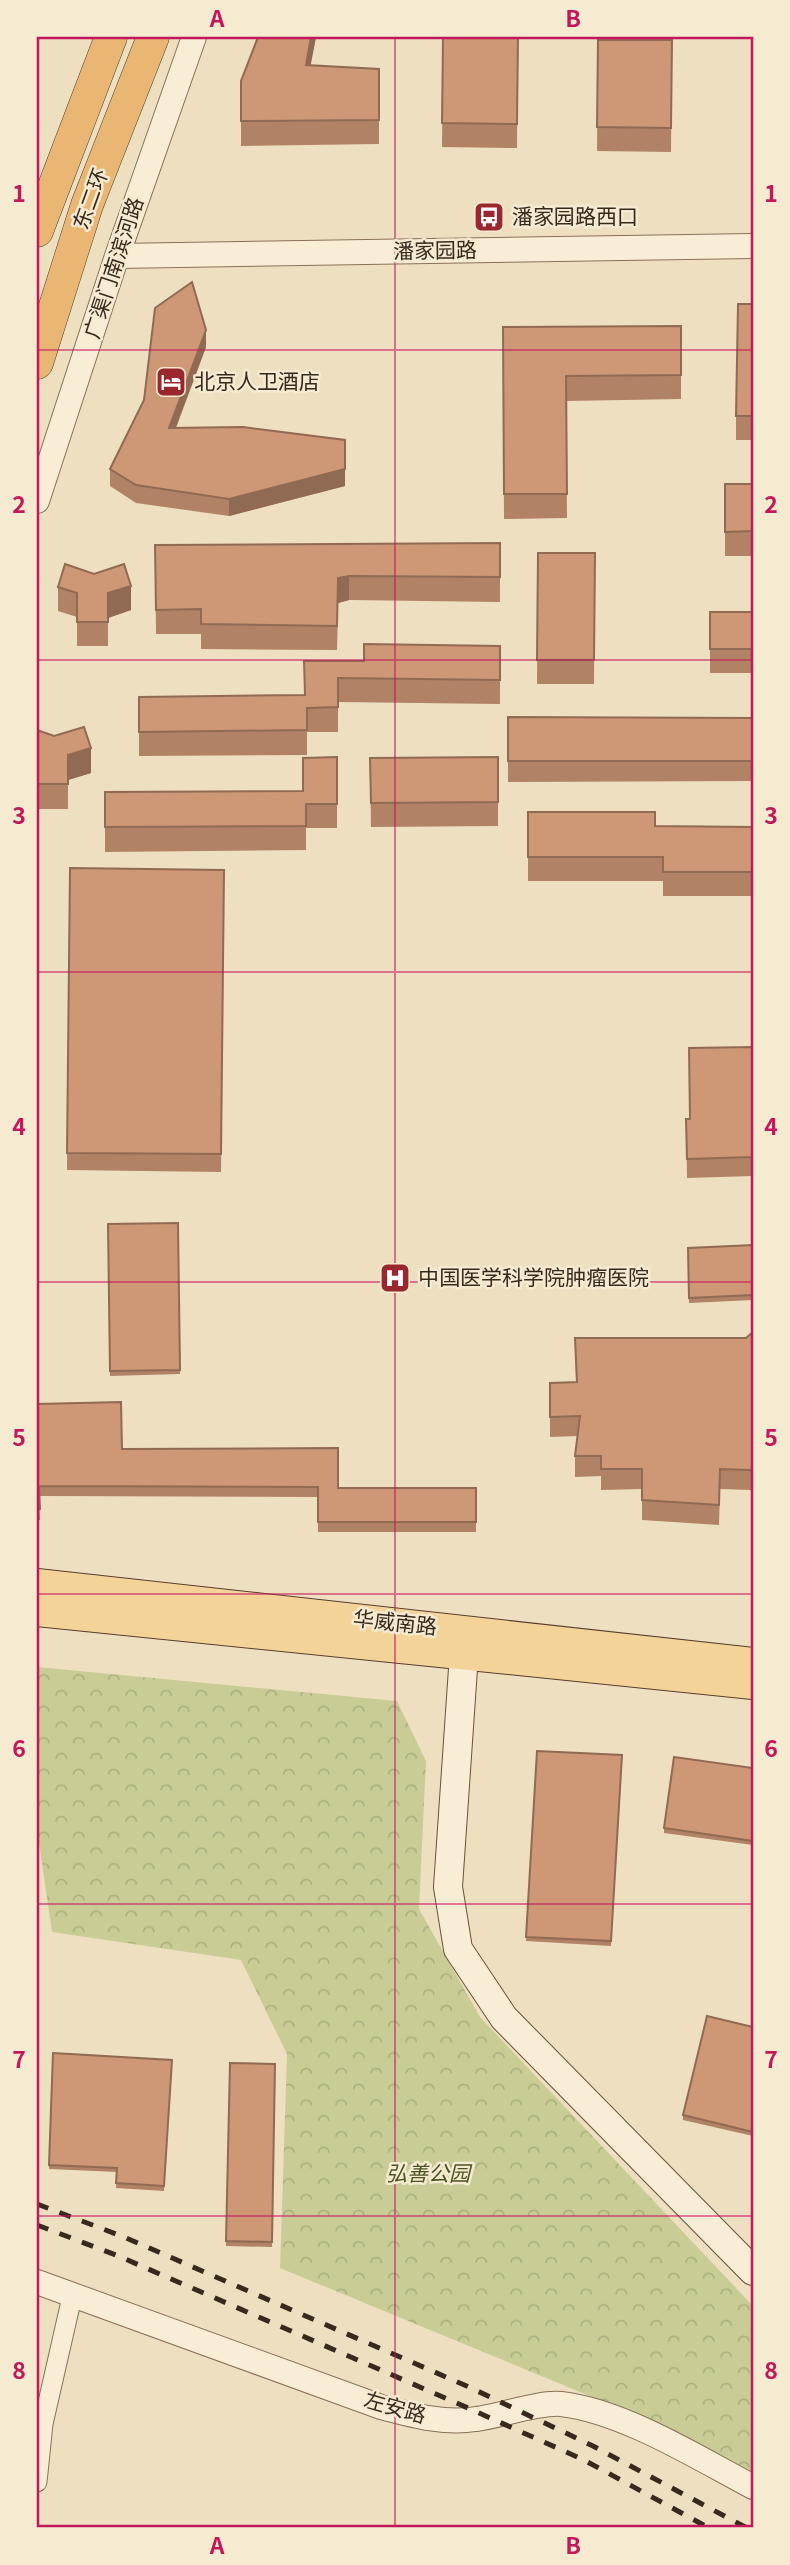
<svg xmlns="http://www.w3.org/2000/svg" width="790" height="2565" font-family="Georgia,'Noto Sans SC',serif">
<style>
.park{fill:url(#park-crowns)}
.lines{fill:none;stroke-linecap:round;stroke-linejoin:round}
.minor-casing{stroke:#897058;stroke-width:21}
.tertiary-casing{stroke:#897058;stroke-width:26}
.secondary-casing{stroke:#6b513b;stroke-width:30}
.primary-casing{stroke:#573e2d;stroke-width:32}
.trunk-casing{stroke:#573e2d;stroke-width:33}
.minor{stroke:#faedd5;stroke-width:19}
.tertiary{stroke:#faedd5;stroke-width:24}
.secondary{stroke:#faedd5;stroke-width:28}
.primary{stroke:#f4d398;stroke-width:30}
.trunk{stroke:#eab674;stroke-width:32}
.rail{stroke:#38291d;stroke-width:5;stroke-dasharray:12 12;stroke-linecap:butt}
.wall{fill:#b18265}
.shaded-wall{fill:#906a53}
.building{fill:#ce9776;stroke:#906a53;stroke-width:2}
.grid{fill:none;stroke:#c2185b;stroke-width:2;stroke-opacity:0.55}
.labels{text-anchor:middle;stroke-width:5;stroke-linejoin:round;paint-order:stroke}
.street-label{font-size:21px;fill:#38291d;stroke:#f6ead1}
.poi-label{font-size:21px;fill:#38291d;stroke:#f6ead1;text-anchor:start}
.park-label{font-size:21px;font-style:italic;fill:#4b5523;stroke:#f6ead1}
.neatline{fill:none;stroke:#c2185b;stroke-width:2.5}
.grid-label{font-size:23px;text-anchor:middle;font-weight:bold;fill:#c2185b}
</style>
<defs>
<pattern id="park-crowns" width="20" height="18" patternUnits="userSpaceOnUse" patternTransform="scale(1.75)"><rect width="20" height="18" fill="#c9cd95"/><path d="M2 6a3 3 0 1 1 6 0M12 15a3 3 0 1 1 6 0" fill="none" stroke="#adb080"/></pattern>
</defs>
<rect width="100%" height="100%" fill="#efdfc1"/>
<path class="park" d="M37,1667L397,1701L426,1761L419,1909L480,2017L753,2306V2479L592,2397L280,2268L287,2054L241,1960L52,1932L37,1829Z"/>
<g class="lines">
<g class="minor-casing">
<path id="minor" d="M37,2482L43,2424L72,2297"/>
</g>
<g class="tertiary-casing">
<path id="tertiary" d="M117,256L753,246
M37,501L117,256L194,37
M37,2282L381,2407C412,2415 443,2424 476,2419C500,2416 538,2402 561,2404C623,2411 698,2458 753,2487"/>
</g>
<g class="secondary-casing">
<path id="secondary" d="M464,1654L448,1887L458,1949L504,2018L753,2271"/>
</g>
<g class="primary-casing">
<path id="primary" d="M37,1584L753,1663
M37,1611L753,1684"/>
</g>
<g class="trunk-casing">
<path id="trunk" d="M37,231L111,37
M37,363L87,205L153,37"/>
</g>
<use href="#minor" class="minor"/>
<use href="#tertiary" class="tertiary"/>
<use href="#secondary" class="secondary"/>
<use href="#primary" class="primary"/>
<use href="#trunk" class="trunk"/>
<path class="rail" d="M37,2204L124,2237L469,2387L593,2446L747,2528
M37,2225L116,2255L459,2404L584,2460L709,2528"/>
</g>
<path class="wall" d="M258,37H316L310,66L379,69V144L241,146V81Z
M443,37H518L517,148L442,147Z
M598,40H672L671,152L597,151Z
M753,304V440H736V416Z
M681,326V399L566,401L567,518L504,519L503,327Z
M206,347L176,428L345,486L229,516L136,503L110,486V469Z
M725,484H753V556H725Z
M500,543V602L349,600L338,603L337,650L201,649V634H156L155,545Z
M538,553H595L594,684H537Z
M58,587L131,610L108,618V646H77V617L58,611Z
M710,612H753V673H710Z
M500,646V704L338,702V732H307V755L139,756V697L304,695L364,661Z
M508,717L753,718V781L508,782Z
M37,730L91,773L68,780V809H37Z
M337,757V828H306V850L105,852V792L303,791Z
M498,757V826L371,827L370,758Z
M528,812L655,826L753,827V896H663V881H528Z
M70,868L224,870L221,1172L67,1170Z
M753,1047V1176L687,1178L686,1119H690Z
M178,1223L180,1374L110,1376L108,1224Z
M753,1245V1300L689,1303L688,1248Z
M753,1332V1493L750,1490L720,1489L719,1525L642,1520V1489L601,1490V1476L575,1477V1456L578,1436L550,1437V1383L576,1382L575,1338H746Z
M37,1404L122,1449L338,1488H476V1532H318V1497L39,1496L40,1520H37Z
M537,1751L622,1755L611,1946L526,1941Z
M753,1768V1845L664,1833V1828Z
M753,2027V2136L683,2120V2115Z
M53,2053L172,2060L164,2191L116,2188L117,2172L49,2169Z
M230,2063L275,2064L272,2247L226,2246Z"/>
<path class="shaded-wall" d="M311,37H316L306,90V65Z
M206,330V347L169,445V428Z
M345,469V486L229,516V499Z
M349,576V600L338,603L337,650L338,578Z
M131,586V610L108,618V593Z
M91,748V773L68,780V755Z"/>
<path class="building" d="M258,37H311L306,65L379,69V120L241,121V81Z
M443,37H518L517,124L442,123Z
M598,40H672L671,128L597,127Z
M192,282L206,330L169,428L243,427L345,440V469L229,499L136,485L110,469L144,400L155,308Z
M738,304H753V416H736Z
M681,326V375L566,376L567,494H504L503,327Z
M725,484H753V531L725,532Z
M500,543V577L349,576L338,578L337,626L201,624V609L156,610L155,545Z
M538,553H595L594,660H537Z
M65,564L94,574L124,564L131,586L108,593V622H77V593L58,587Z
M710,612H753V649H710Z
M364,644L500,646V680L338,678V707L307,708V730L139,732V697L305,695L304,661H364Z
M508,717L753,718V761H508Z
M84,727L91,748L68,755V784H37V730L54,736Z
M337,757V804H306V826L105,827V792L303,791V758Z
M498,757V802L371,803L370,758Z
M528,812H655V826L753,827V872H663V857H528Z
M70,868L224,870L221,1154L67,1153Z
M753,1047V1157L687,1159L686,1119H690L689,1048Z
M178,1223L180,1370L110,1371L108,1224Z
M753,1245V1295L689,1298L688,1248Z
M753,1332V1473L750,1470L720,1469L719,1505L642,1500V1469H601V1456H575L580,1416L550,1417V1383L577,1382L575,1338H746Z
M121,1402L122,1449L338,1448V1488H476V1522H318V1487L39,1486L40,1509L37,1510V1404Z
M537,1751L622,1755L611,1941L526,1937Z
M674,1757L753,1768V1841L664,1828Z
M707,2016L753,2027V2132L683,2115Z
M53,2053L172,2060L164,2186L116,2183L117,2168L49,2165Z
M230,2063L275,2064L272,2242L226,2241Z"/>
<path class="grid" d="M395,37V2528M37,350H753M37,660H753M37,972H753M37,1282H753M37,1594H753M37,1904H753M37,2216H753"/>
<defs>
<g id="bus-square" transform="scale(1.575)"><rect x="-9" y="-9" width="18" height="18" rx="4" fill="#9a272d" stroke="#f6ead1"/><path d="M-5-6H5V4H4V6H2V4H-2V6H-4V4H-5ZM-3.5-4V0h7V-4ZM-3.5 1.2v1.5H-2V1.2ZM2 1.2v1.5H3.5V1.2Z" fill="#fff"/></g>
<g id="hotel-square" transform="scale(1.575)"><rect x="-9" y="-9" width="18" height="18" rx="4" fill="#9a272d" stroke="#f6ead1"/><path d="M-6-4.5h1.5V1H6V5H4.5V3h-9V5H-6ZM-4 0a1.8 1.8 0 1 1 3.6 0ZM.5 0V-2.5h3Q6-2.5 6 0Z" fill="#fff"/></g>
<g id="hospital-square" transform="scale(1.575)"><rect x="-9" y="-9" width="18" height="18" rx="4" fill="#9a272d" stroke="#f6ead1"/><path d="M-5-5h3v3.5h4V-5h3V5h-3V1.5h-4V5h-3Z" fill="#fff"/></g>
</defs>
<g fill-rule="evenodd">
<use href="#bus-square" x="489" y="217"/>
<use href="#hotel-square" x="171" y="382"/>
<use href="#hospital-square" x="395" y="1278"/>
</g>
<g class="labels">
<g class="street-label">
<text transform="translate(91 199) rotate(-70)" y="7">东二环</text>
<text transform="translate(435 251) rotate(-1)" y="7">潘家园路</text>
<text transform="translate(114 268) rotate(-72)" y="7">广渠门南滨河路</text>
<text transform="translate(395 1623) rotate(6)" y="7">华威南路</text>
<text transform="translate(395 2408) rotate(16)" y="7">左安路</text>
</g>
<g class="poi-label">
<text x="512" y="224">潘家园路西口</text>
<text x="194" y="389">北京人卫酒店</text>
<text x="418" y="1285">中国医学科学院肿瘤医院</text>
</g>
<g class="park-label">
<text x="428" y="2181">弘善公园</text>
</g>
</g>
<rect width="790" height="2565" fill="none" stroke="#f6ead1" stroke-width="77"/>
<rect x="38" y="38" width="714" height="2488" class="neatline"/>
<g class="grid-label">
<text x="217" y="27">A</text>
<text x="573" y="27">B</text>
<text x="19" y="202">1</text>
<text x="771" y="202">1</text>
<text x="19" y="513">2</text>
<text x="771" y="513">2</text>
<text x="19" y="824">3</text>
<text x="771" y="824">3</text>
<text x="19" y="1135">4</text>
<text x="771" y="1135">4</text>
<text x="19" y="1446">5</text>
<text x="771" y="1446">5</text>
<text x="19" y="1757">6</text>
<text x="771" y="1757">6</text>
<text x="19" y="2068">7</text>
<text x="771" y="2068">7</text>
<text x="19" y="2379">8</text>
<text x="771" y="2379">8</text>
<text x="217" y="2554">A</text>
<text x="573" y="2554">B</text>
</g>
</svg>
